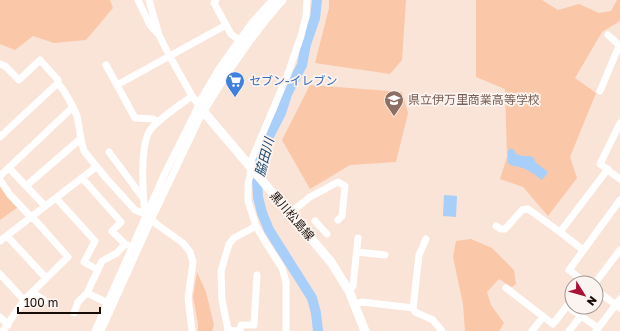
<svg xmlns="http://www.w3.org/2000/svg" width="620" height="331" font-family="'Golos Text','Noto Sans JP',sans-serif">
<style>
.green{fill:#fac7a8}
.water{fill:#a7cff9}
.lines{fill:none;stroke-linecap:round;stroke-linejoin:round}
.river{stroke:#a7cff9;stroke-width:10}
.minor{stroke:#fff;stroke-width:7}
.major{stroke:#fff;stroke-width:9}
.labels{text-anchor:middle;stroke-width:3.5;stroke-linejoin:round;paint-order:stroke}
.shop-label{font-size:12px;fill:#366cbe;stroke:#fcf4f0;text-anchor:start}
.education-label{font-size:12px;fill:#785e54;stroke:#fcf4f0;text-anchor:start}
.street-label{font-size:12px;fill:#180c06;stroke:#fcf4f0}
.water-label{font-size:13px;font-style:italic;fill:#164773;stroke:#fcf4f0}
</style>
<rect width="100%" height="100%" fill="#fae4d7"/>
<path class="green" d="M0,0H110L113,8L86,40L54,43L33,36L15,50L0,44Z
M329,0H406L402,60L390,74L315,63L329,8Z
M476,0H542L558,10L579,4L599,13L611,11L617,0H620V21L602,32L575,78L596,93L570,157L577,178L548,216L523,187L500,179L507,157L505,89L476,77Z
M310,85L402,92L408,113L396,162L350,165L310,189L282,140Z
M0,184L18,207L0,220Z
M471,239L492,248L514,270L516,284L512,287L499,279L487,292L491,305L504,323L499,331H465L463,304L453,257L456,241Z
M197,272L206,292L214,325L212,331H198V324L193,297Z"/>
<path class="water" d="M511,148L514,150L516,154L523,156H530L534,158L536,163L547,171V174L542,180C536,175 530,171 523,168C518,166 512,167 508,163V151Z
M444,195L457,196L456,217L443,216Z"/>
<g class="lines">
<path class="river" d="M317,0L315,18L306,44L302,65L287,94L281,113L266,142L260,160L257,179L258,197L262,213L269,230L312,298L316,313L318,331"/>
<path class="minor" d="M138,0L150,25L158,34
M216,0L214,3L226,25
M608,35L620,46
M0,64L5,66L19,80L40,60L58,80V83L64,91L73,107L77,116L81,139L84,151L106,178L135,210L145,214L159,226L183,243L190,252L193,262L188,298L192,331
M106,65L135,118L153,119L158,122
M117,85L226,25L231,34L240,41
M600,91L619,46
M620,123L600,164L620,179
M0,137L58,83
M109,152L143,198
M9,168L45,206
M0,176L73,107
M82,178L121,222L112,231L125,244L136,248
M0,180L10,195L31,217L35,220L68,257L24,300L3,331
M26,186L78,141L81,139
M56,198L95,241L84,262L98,270
M290,213L310,197L338,182L345,186L342,216L338,220
M145,214C143,195 139,143 151,129C160,118 180,105 192,96
M315,221L327,234
M496,226L501,229H505L522,210L528,209L560,232
M7,236L46,278
M0,241L96,167
M583,250L560,232L608,169
M357,252L385,255
M0,274L24,300
M586,283L569,270L620,200
M595,283L620,250
M506,288L553,324L567,306L598,328
M596,290L620,308
M349,291L353,286L358,238
M32,292L45,301
M110,304L87,293L102,261L117,253L125,244
M355,304L362,302L413,308L415,312L433,320L442,331
M413,308L419,255L426,239
M74,313L78,302L87,293
M0,317L8,325
M95,331L165,173L199,105L192,96L169,55L159,35L149,0
M101,331L151,220L203,111
M240,331L228,330L222,300L221,271L229,244L234,238L256,226
M240,331L241,325H254L257,275
M286,331V282L282,268L266,243L256,226L248,201V184L250,176L252,159L287,76L301,36L306,16L307,0
M532,331L543,317
M569,331L581,316
M596,331L620,299"/>
<path class="major" d="M274,0L254,22L220,69L199,105L203,111L331,262L349,291L365,331
M203,111C226,72 251,34 282,0"/>
</g>
<defs>
<g id="supermarket-pin" transform="scale(1)"><path d="M0 17L-7.5 6A9.5 9.5 0 1 1 7.5 6Z" fill="#3f7fe0" stroke="#fcf4f0"/><path d="M-6-5.5h2.5l.6 2H6L4.5 2H-2.5L-4.4-4H-6ZM-1.5 3.2a1.3 1.3 0 1 0 .1 0ZM3 3.2a1.3 1.3 0 1 0 .1 0Z" fill="#fff"/></g>
<g id="school-pin" transform="scale(1)"><path d="M0 17L-7.5 6A9.5 9.5 0 1 1 7.5 6Z" fill="#8d6e63" stroke="#fcf4f0"/><path d="M0-5L7-2L0 1L-7-2ZM-4 1L0 2.5L4 1V4Q0 6-4 4Z" fill="#fff"/></g>
</defs>
<g fill-rule="evenodd">
<use href="#supermarket-pin" x="235" y="81"/>
<use href="#school-pin" x="394" y="100"/>
</g>
<g class="labels">
<g class="shop-label">
<text x="249" y="85">セブン-イレブン</text>
</g>
<g class="education-label">
<text x="408" y="104">県立伊万里商業高等学校</text>
</g>
<g class="street-label">
<text transform="translate(292 216) rotate(49)" y="4">黒川松島線</text>
</g>
<g class="water-label">
<text transform="translate(264 157) rotate(-75)" y="5">脇田川</text>
</g>
</g>
<g transform="translate(584 295) rotate(127)"><circle r="19" fill="#fcf4f0" stroke="#a19792"/>
<path d="M0-3L7 15L0 10L-7 15Z" fill="#a81034"/>
<text y="-6" font-size="11" font-weight="bold" text-anchor="middle" fill="#180c06">N</text>
</g>
<path d="M18 307v6h82v-6" fill="none" stroke="#180c06" stroke-width="2"/>
<text x="24" y="307" font-size="12" fill="#180c06" stroke="#fcf4f0" stroke-width="3" paint-order="stroke">100 m</text>
</svg>
